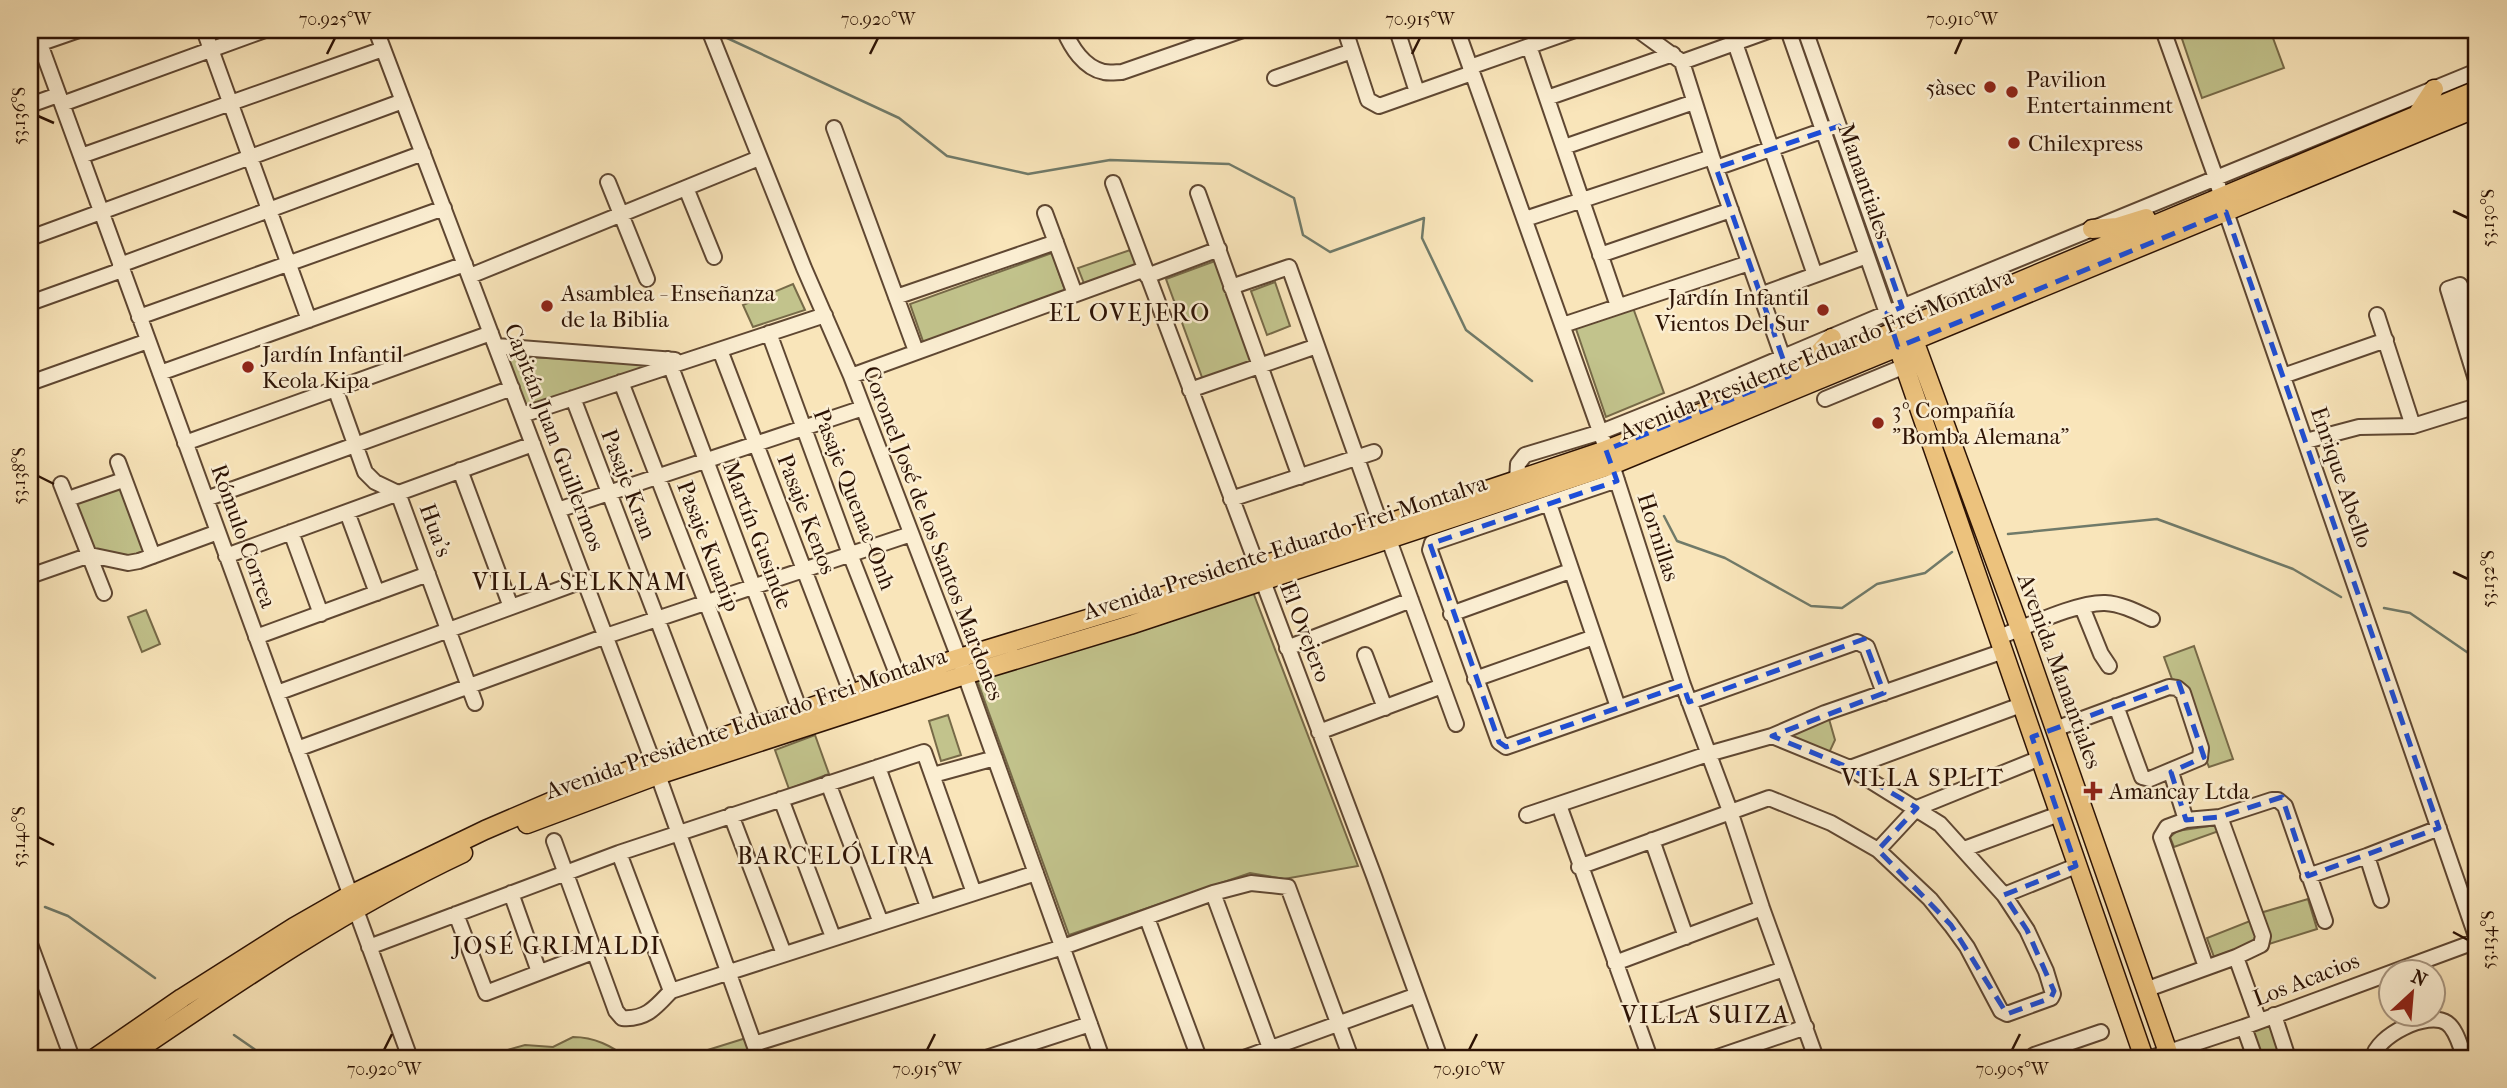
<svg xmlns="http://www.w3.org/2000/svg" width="2507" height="1088" font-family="'IM FELL French Canon',serif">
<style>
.green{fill:#c2c38c;stroke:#776a48;stroke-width:2}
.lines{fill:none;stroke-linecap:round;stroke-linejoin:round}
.stream{stroke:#707a69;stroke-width:2.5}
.minor-casing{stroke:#5f4732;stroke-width:18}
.major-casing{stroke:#2c1204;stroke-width:21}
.minor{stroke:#fbeed2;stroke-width:14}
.major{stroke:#ecc27d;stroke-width:18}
.marked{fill:none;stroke:#1d4ed8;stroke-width:5;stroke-dasharray:14 9;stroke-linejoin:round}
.ticks{fill:none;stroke:#2c1204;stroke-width:2.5}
.poi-dot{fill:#8f2418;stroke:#fbeed2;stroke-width:2.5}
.labels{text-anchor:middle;stroke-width:5;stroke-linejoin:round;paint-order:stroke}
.poi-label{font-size:23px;fill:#2c1204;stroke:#fbeed2;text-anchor:start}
.street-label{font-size:23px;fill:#2c1204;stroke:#fbeed2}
.neighbourhood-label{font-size:24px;letter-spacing:2px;fill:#2c1204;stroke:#fbeed2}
.neatline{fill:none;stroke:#2c1204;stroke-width:2.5}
.ticks-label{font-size:18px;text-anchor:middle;fill:#2c1204}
</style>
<rect width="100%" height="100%" fill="#f9e5ba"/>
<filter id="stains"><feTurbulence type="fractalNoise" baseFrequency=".00286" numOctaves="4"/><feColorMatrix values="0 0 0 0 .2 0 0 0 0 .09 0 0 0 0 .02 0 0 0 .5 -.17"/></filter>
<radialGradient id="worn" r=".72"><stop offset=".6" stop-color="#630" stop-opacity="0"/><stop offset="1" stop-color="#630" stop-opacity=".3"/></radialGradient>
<path class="green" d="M2179,30H2270L2284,68L2202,98Z
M1133,249L1139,267L1085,286L1078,268Z
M1052,253L1066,293L924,344L910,304Z
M1215,261L1252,362L1203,380L1166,279Z
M1275,282L1290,326L1267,335L1251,291Z
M793,284L805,310L753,327L743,305Z
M1632,305L1664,393L1606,417L1575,326Z
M501,356L664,363L520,413Z
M121,487L147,553L131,558L91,549L75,507L76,501Z
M1253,592L1358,866L1284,879L1250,873L1069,935L977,680Z
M146,610L160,644L142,652L128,617Z
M2194,646L2233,759L2209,767L2206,760L2209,750L2188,688L2181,682L2172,679L2164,657Z
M948,715L961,755L941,761L929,721Z
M1829,719L1835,740L1828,755L1787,738L1786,733Z
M815,735L829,774L789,789L775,750Z
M2216,825L2219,831L2174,847L2170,837L2177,831Z
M2308,899L2317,929L2269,944L2260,913Z
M2250,921L2258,941L2214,957L2207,938Z
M2267,1025L2271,1028L2281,1058H2258L2250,1032Z
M573,1037C595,1037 611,1046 628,1058H479L525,1045L553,1047Z
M746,1038L754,1058H682Z"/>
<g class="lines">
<path class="stream" d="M727,38L899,118L947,156L1028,174L1110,160L1229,164L1294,198L1303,235L1330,252L1424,218L1422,238L1466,330L1532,381
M1664,516L1677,541L1725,558L1811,606L1842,608L1877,584L1925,573L1952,552
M2008,534L2157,519L2293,569L2341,597
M2384,608L2410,613L2477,659
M45,907L68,916L155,978
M234,1035L267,1058"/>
<g class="minor-casing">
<path id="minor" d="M35,30L410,1058
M204,30L309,320
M376,30L658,775L759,1058
M709,30L804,268L851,376L959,658L1102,1058
M1064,30C1071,47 1084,68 1104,72C1110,73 1117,72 1122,72L1243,30
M1345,30L1368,100L1379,106L1472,73
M1397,30L1417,92
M1457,30L1612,465L1683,685L1730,811L1762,908L1816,1058
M1638,30L1682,62L1712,157L1783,358
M1788,30L1889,319
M1805,30L1906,316
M2163,30L2216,178L2226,212L2477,939
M1735,43L1815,275
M1529,46L1618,306
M30,47L79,30
M1682,62L1771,30
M1470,67L1575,30
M1275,78L1352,51
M1547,98L1673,54
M62,104L265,30
M30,105L58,95
M834,128L916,351
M1564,147L1694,102
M81,156L383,49
M1716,168L1830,128
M608,182L647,279
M1113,183L1374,876L1440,1058
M686,188L714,257
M1198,193L1300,477
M1045,213L1075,294
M1525,219L1712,157
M30,238L403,101
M1600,255L1731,210
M120,265L423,153
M470,276L759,158
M1147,276L1219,249
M1231,287L1289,267L1381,526
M1760,295L1867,256
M896,297L1056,242
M30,303L122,270
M2377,315L2413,426
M139,317L444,208
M1563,325L1749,263
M769,333L850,554L899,679
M2477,338L2460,285L2448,289L2477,383
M496,346L675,360
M720,350L852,695
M668,359L803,719
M160,373L465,264
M851,376L1145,269
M2283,376L2386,340
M621,382L754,726
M30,383L148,341
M335,388L365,472L375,482L398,493L475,703
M1190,390L1317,346
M573,398L704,742
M1825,399L1905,366
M522,415L825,315
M2306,441L2359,427L2413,426L2477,406
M185,443L491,333
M118,462L153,556
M460,470L511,607
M1517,480L1518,464L1525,455L1601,432L1696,394L1887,313L2477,71
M1617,480L1432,543L1430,550L1499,742L1506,747L1683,685
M61,484L104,593
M68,499L123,480
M206,499L512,388
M1231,499L1374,452
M1549,504L1618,707
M558,510L863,408
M347,512L377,593
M291,532L321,614
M1389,540L1456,724
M226,556L533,444
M30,576L90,555L128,563L139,561L218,532
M2082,607L2101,654L2109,666
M1451,614L1570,571
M256,637L428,574
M1999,637C2026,627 2077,602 2105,603C2122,604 2137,612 2152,619
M1287,648L1411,600
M1365,655L1385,708
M1475,679L1594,637
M277,693L585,580
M1689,702L1857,642L1867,647L1884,693
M2055,729L2169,687L2177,688L2183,693L2201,748L2200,758L2150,779L2142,777L2116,706
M1319,732L1442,686
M1772,736L1825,713L2004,651
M297,749L606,636L911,534
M878,767L928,907
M1850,768L2021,705
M2171,772L2186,820
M933,775L995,758
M828,783L881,923
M781,799L833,937
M1559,805L1650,1058
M731,815L784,954
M1527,815L1708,754L1772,736L1850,768L1940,824L2004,895L2027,930L2046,971L2053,994L2051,998L2007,1014L2001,1011L1967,947L1951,925L1930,899L1878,850L1831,823L1769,798L1579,867
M1652,840L1686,937
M554,841L616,1011L622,1018C646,1020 656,1007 671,991L1036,873
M1964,849L2059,814
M1878,850L1917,808L2040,758
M619,853L671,991
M2367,856L2381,900
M2308,876L2367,856L2439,828
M511,893L539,972
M1213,893L1270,1048
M2004,895L2076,866
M456,914L486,993L593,952
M1147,918L1199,1058
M30,944L72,1058
M369,947L619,853L924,752L974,893
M2236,957L2259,1021
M1615,963L1762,908
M2206,967L2161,837L2167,827L2186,820L2220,817L2272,800H2278L2285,806L2325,921
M2145,990L2236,957L2261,945L2263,936L2220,817
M2274,1015L2288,1058
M1636,1019L1784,969
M2244,1027L2255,1058
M754,1044L1063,947L1213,893L1251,883L1288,887L1351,1058
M986,1058L1090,1024
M1244,1058L1417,995
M1715,1058L1806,1027
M2035,1058L2034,1055L2101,1032
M2151,1058L2244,1027L2477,941
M2373,1058C2376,1036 2428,1010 2447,1023C2457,1030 2460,1047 2465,1058"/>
</g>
<g class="major-casing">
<path id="major" d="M2417,115L2434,89
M2092,229L2117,227L2146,218
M1914,340L2020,629L2170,1058
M1898,347L2144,1058
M1806,367L1832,338
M527,824L658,775L965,675L1130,625L1612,465L2477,108
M95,1058L182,998L294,927L350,895L485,830L597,782L754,726L959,658L1258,567L1606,450L1729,402L1893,332L2006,287L2477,90
M126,1058C235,984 344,909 463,853"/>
</g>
<use href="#minor" class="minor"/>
<use href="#major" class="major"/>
</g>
<path class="marked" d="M1839,126L1902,307L1887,313L1898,347L2226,212L2439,828L2308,876L2282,797L2220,817L2186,820L2171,772L2204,757L2179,683L2032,737L2076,866L2004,895L2027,930L2054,991L2051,998L2007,1014L1951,925L1878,850L1917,808L1850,768L1772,736L1884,693L1864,639L1689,702L1683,685L1506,747L1499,742L1430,544L1617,481L1606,450L1789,376L1716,168Z"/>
<path class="ticks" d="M327,54L335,38M870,54L878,38M1412,54L1420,38M1955,54L1962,38M38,116L54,123M2453,211L2468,218M38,476L54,484M2453,572L2468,579M38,837L54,845M2453,932L2468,940M384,1050L392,1034M927,1050L935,1034M1469,1050L1477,1034M2012,1050L2020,1034"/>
<g class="poi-dot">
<circle cx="1990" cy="87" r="7"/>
<circle cx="2012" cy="92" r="7"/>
<circle cx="2014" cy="143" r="7"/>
<circle cx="547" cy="306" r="7"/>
<circle cx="1823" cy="310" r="7"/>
<circle cx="248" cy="367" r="7"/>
<circle cx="1878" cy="423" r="7"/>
<path d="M2089.5 780.5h7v7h7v7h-7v7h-7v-7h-7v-7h7z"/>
</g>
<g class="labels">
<g class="poi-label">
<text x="2026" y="87">Pavilion<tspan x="2026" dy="26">Entertainment</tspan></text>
<text x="1976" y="95" text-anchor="end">5àsec</text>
<text x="2028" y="151">Chilexpress</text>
<text x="561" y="301">Asamblea - Enseñanza<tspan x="561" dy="26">de la Biblia</tspan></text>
<text x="1809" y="305" text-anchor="end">Jardín Infantil<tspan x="1809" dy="26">Vientos Del Sur</tspan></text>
<text x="262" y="362">Jardín Infantil<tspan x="262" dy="26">Keola Kipa</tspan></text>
<text x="1892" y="418">3º Compañía<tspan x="1892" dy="26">"Bomba Alemana"</tspan></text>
<text x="2109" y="799">Amancay Ltda</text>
</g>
<g class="street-label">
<text transform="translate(1865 181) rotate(71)" y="8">Manantiales</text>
<text transform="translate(1816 354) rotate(-22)" y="8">Avenida Presidente Eduardo Frei Montalva</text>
<text transform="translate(555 437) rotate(69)" y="8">Capitán Juan Guillermos</text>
<text transform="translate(2342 477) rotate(71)" y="8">Enrique Abello</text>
<text transform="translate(629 484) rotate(69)" y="8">Pasaje Kran</text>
<text transform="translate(855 499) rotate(69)" y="8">Pasaje Quenac-Onh</text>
<text transform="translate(807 514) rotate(69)" y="8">Pasaje Kenos</text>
<text transform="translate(436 530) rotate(70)" y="8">Hua's</text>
<text transform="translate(934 533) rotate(69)" y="8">Coronel José de los Santos Mardones</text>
<text transform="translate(758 535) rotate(69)" y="8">Martín Gusinde</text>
<text transform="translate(244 536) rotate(70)" y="8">Rómulo Correa</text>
<text transform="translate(1659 537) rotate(72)" y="8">Hornillas</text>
<text transform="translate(709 546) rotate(69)" y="8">Pasaje Kuanip</text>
<text transform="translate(1285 547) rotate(-18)" y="8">Avenida Presidente Eduardo Frei Montalva</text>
<text transform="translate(1306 632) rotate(69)" y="8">El Ovejero</text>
<text transform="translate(2060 671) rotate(70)" y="8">Avenida Manantiales</text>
<text transform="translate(746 723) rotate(-19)" y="8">Avenida Presidente Eduardo Frei Montalva</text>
<text transform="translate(2306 979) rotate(-21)" y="8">Los Acacios</text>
</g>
<g class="neighbourhood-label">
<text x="1130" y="321">EL OVEJERO</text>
<text x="580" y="590">VILLA SELKNAM</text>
<text x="1923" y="786">VILLA SPLIT</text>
<text x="836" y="864">BARCELÓ LIRA</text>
<text x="557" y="954">JOSÉ GRIMALDI</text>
<text x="1706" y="1023">VILLA SUIZA</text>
</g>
</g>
<rect width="2507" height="1088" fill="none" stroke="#f9e5ba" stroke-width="77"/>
<g transform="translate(2412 993) rotate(26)"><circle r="33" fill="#fbeed2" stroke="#a89680" stroke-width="2"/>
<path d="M0-5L12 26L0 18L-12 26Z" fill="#8f2418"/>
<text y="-10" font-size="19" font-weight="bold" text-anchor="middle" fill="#2c1204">N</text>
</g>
<rect x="38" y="38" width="2430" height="1012" class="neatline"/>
<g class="ticks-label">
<text x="335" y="25">70.925°W</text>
<text x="878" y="25">70.920°W</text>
<text x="1420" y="25">70.915°W</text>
<text x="1962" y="25">70.910°W</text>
<text transform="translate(19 116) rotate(-90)" y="6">53.136°S</text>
<text transform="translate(2488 218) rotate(-90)" y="6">53.130°S</text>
<text transform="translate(19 476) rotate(-90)" y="6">53.138°S</text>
<text transform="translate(2488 579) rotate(-90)" y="6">53.132°S</text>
<text transform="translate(19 837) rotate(-90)" y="6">53.140°S</text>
<text transform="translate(2488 940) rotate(-90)" y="6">53.134°S</text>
<text x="384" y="1075">70.920°W</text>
<text x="927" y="1075">70.915°W</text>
<text x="1469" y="1075">70.910°W</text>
<text x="2012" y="1075">70.905°W</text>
</g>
<rect width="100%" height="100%" filter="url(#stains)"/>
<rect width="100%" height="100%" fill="url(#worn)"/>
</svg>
